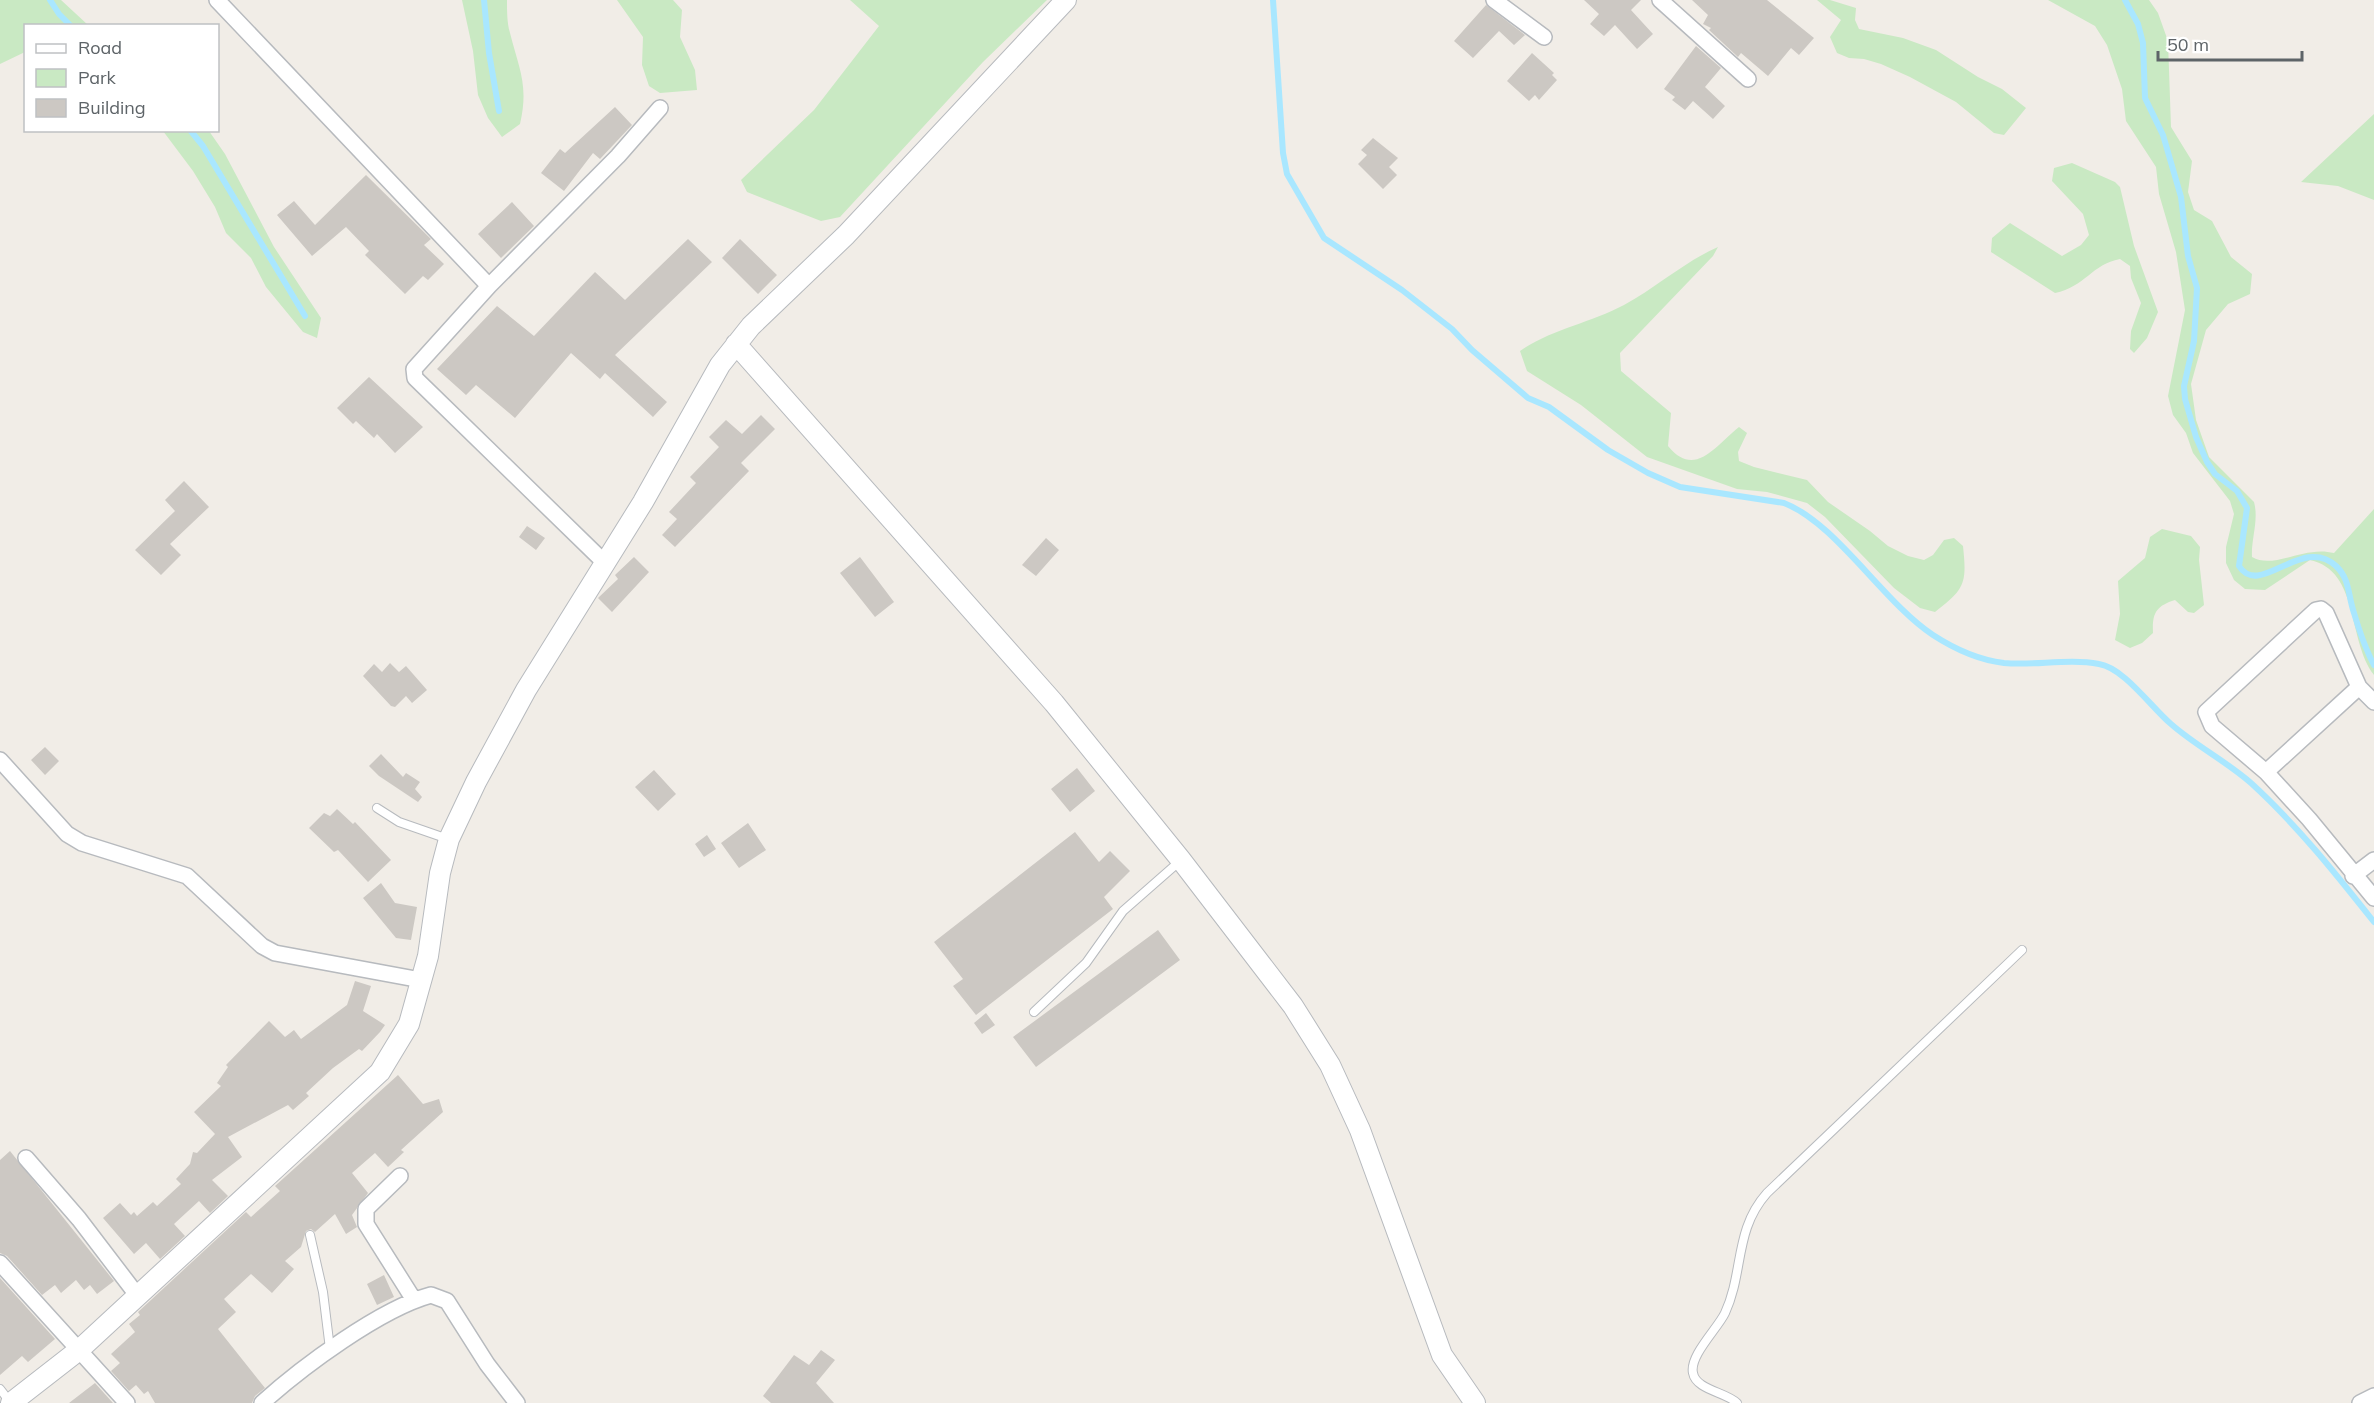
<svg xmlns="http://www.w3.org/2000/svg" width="2374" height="1403" font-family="Mulish,sans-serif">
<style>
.green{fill:#c9e9c3}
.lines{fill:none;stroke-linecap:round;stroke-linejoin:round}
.stream{stroke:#a9e7ff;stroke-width:6}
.building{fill:#ccc8c3}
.service-casing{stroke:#b7babe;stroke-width:10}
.minor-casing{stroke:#b7babe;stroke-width:18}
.tertiary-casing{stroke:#b7babe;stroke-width:22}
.service{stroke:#fff;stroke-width:8}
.minor{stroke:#fff;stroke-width:15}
.tertiary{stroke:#fff;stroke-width:20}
</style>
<rect width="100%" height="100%" fill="#f1ede7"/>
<path class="green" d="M0,0H61L88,25L26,26L25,52L0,64Z
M462,0H507C507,11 507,23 510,33C519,69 529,85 520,124L502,137L488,118L478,95L473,51Z
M617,0H673L682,10L680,37L695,70L697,90L660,93L649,86L642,65L643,37Z
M850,0H1047L983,62L840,217L821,221L747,192L741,180L814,110L879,26Z
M1817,0H1830L1856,8L1855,20L1859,29L1903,38L1936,50L1978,77L2002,89L2026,108L2004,135L1994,133L1956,102L1910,77L1881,64L1864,59L1849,58L1837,53L1830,37L1841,20Z
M2048,0H2149L2158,13L2168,41L2171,127L2192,161L2188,192L2194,210L2212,221L2231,257L2252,274L2250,294L2228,304L2206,330L2191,384L2196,420L2209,457L2254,502C2259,520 2251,539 2252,557C2274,570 2304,545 2334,553L2374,509V675C2347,640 2360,571 2310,560L2265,590L2245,589L2234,580L2226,563V547L2234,514L2230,501L2193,453L2186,433L2173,415L2168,396L2185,310L2176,252L2159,194L2156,167L2126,121L2122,89L2107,45L2095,26Z
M2374,114V200L2338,186L2301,182Z
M163,131H209L225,154L274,247L321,318L317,338L303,332L266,287L251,258L226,233L215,207L193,171Z
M2072,163L2115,182L2120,187L2134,246L2158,312L2147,338L2134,353L2130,349L2131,331L2141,303L2131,278L2130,266L2120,259C2092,264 2085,287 2055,293L1991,252L1992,238L2010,223L2062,256L2081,245L2089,235L2083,214L2052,181L2054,168Z
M1718,247L1713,256L1620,353L1621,371L1671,413L1668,446C1695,479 1715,446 1739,427L1747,433L1738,452L1739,461L1754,467L1807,480L1828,502L1870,531L1888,546L1908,556L1924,560L1933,555L1944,540L1954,538L1963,546C1967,584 1965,589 1935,612L1920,608L1894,588L1825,517L1807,503L1767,492L1737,489L1647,457L1581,405L1527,371L1520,351C1552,329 1590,323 1624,305C1657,287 1684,262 1718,247Z
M2162,529L2191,536L2200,547L2199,560L2204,605L2194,613L2188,612L2175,600C2156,606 2152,613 2153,633L2142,643L2130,648L2115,640L2120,614L2118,581L2145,558L2150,537Z"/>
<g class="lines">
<path class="stream" d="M50,0L59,14L71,26
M484,0L489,53L499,111
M1273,0L1283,153L1287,174L1324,238L1402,290L1452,329L1472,350L1528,398L1549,407L1608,450L1648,473L1680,487L1784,503C1836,523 1883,602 1933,635C1953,648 1979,660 2004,663C2035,666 2068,658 2099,664C2124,668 2151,707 2171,724C2196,746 2226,761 2251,783C2297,825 2336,874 2374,922
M2125,0L2138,24L2143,43L2145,98L2163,135L2181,197L2188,256L2197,288L2194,341L2184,386L2185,399L2196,437L2207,462L2215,474L2237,491L2247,508L2239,566C2260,599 2302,534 2336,566C2350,579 2348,596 2354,613C2359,630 2366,650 2374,665
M190,130L203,146L305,316"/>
</g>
<path class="building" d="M1584,0H1641L1631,10L1653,34L1637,49L1615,25L1604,36L1590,24L1599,14Z
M1692,0H1767L1814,38L1799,55L1791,48L1768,76L1741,53L1738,57L1709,30L1711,28L1703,24L1708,15Z
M1486,5L1525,35L1514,45L1499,31L1473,58L1454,41Z
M1696,46L1721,68L1705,87L1725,106L1713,119L1693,101L1685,110L1672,100L1675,97L1664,89Z
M1532,53L1554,73L1552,75L1557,80L1539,100L1535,95L1529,101L1507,81Z
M615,107L632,125L600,159L593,153L564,191L541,173L560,149L565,153Z
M1373,138L1398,158L1389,167L1397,175L1383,189L1358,164L1367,155L1361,150Z
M366,175L431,239L424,245L444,264L428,280L423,276L405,294L365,255L369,251L346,227L312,256L277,215L294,201L315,225Z
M512,202L534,226L501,258L478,234Z
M688,239L712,262L615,355L667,402L653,417L605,373L600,379L571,353L515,418L476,385L466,395L437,369L497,306L534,336L595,272L625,300Z
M740,239L777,275L758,294L722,258Z
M369,377L423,427L395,453L377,434L374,438L356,421L353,424L337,408Z
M761,415L775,429L741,463L749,471L675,547L662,535L677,519L669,512L696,483L690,477L719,447L709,437L726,420L742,434Z
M184,481L209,507L170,544L181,555L161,575L135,550L175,511L165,500Z
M527,526L545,538L536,550L519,537Z
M1046,538L1059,550L1036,576L1022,565Z
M634,557L649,572L612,612L598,598L618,579L615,575Z
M860,557L894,602L875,617L840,573Z
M390,663L399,672L406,666L427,690L412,703L406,696L395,707L391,706L363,676L374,664L382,672Z
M45,747L59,761L45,775L31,760Z
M381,754L403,777L406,773L420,782L415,789L422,797L418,802L379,776L369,766Z
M1077,768L1095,791L1070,812L1051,789Z
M654,770L676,794L658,811L635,787Z
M337,809L353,824L355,822L391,860L368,882L338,850L334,852L309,828L324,813L330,816Z
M748,823L766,850L739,868L721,843Z
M1075,832L1099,862L1110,851L1130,871L1104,897L1113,909L976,1015L953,986L963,979L934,942Z
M707,835L716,849L704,857L695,844Z
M381,883L395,903L417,907L411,940L396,938L363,898Z
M1158,930L1180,960L1036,1067L1013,1037Z
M355,981L371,986L363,1011L385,1025L380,1032L362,1051L359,1049L333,1068L306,1093L309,1096L293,1110L288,1105L228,1137L242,1157L212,1180L228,1196L210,1213L199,1201L174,1224L185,1236L160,1259L146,1243L134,1254L103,1218L120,1203L131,1215L134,1212L137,1216L153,1202L157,1206L181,1184L176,1179L190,1164L193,1152L197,1153L215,1134L194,1112L221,1086L217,1083L228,1067L226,1065L269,1021L285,1037L294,1030L301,1039L347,1005Z
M986,1013L995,1025L982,1034L974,1023Z
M398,1075L423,1104L439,1099L443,1112L401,1150L404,1152L388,1167L375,1153L352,1173L368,1193L352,1215L357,1227L346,1234L335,1214L315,1232L311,1229L306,1231L301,1247L285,1261L294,1269L272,1293L251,1274L224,1299L236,1312L218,1329L265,1388L255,1396L252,1403H155L148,1391L144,1394L136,1385L129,1391L111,1371L120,1363L111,1354L135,1332L129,1324L140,1315L138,1312L246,1212L251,1217L280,1191L275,1186Z
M10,1151L114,1281L97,1294L90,1285L84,1290L76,1280L61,1293L55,1285L42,1295L7,1256L0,1253V1160Z
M384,1275L394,1297L377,1305L367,1284Z
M0,1278L55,1339L28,1362L22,1356L0,1375Z
M821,1350L835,1360L816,1383L834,1403H771L763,1396L794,1355L809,1365Z
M95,1383L113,1403H69Z"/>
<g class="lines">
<g class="service-casing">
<path id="service" d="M377,808L399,822L448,839
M1034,1012L1086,963L1123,911L1180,861
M310,1235L323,1292L330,1349
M0,1389L10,1402
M1737,1403C1726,1392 1696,1390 1693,1373C1689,1356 1718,1328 1725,1313C1744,1272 1734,1230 1767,1193L2022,950"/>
</g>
<g class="minor-casing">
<path id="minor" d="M217,0L489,286
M1494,0L1544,37
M1660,0L1748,79
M604,562L415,378L414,369L489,286L618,156L660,108
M2374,702L2359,687L2326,613L2321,609L2316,610L2206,712L2212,726L2266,772L2309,819L2374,898
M0,760L67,834L82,843L187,876L262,946L275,953L421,980
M2266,772L2359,687
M2353,876L2374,860
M26,1158L79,1219L137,1295
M400,1176L366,1209V1224L414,1300
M0,1263L127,1403
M262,1403C302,1367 380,1309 431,1295L447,1301L487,1364L517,1403
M2360,1403L2374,1396"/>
</g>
<g class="tertiary-casing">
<path id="tertiary" d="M736,344L1054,703L1181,860L1293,1006L1330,1065L1360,1130L1442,1355L1475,1403
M11,1403L79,1350L380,1072L409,1024L428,956L440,873L449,839L476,782L526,690L643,502L720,365L751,326L846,235L1066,0"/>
</g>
<use href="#service" class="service"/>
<use href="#minor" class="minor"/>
<use href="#tertiary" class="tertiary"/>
</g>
<rect x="24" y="24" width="195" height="108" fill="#ffffff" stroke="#bfc1c3" stroke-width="1.5"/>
<rect x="36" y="44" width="30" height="9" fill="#ffffff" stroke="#bfc1c3" stroke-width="1.5"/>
<text x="78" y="54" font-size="18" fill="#5e6468">Road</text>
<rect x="36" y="69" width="30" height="18" fill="#c9e9c3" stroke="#bfc1c3" stroke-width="1.5"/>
<text x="78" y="84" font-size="18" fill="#5e6468">Park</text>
<rect x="36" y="99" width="30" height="18" fill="#ccc8c3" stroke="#bfc1c3" stroke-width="1.5"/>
<text x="78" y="114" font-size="18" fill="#5e6468">Building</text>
<path d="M2158 51v9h144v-9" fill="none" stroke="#5e6468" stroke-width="3"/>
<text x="2167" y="51" font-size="18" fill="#5e6468" stroke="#ffffff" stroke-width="4.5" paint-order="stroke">50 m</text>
</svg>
